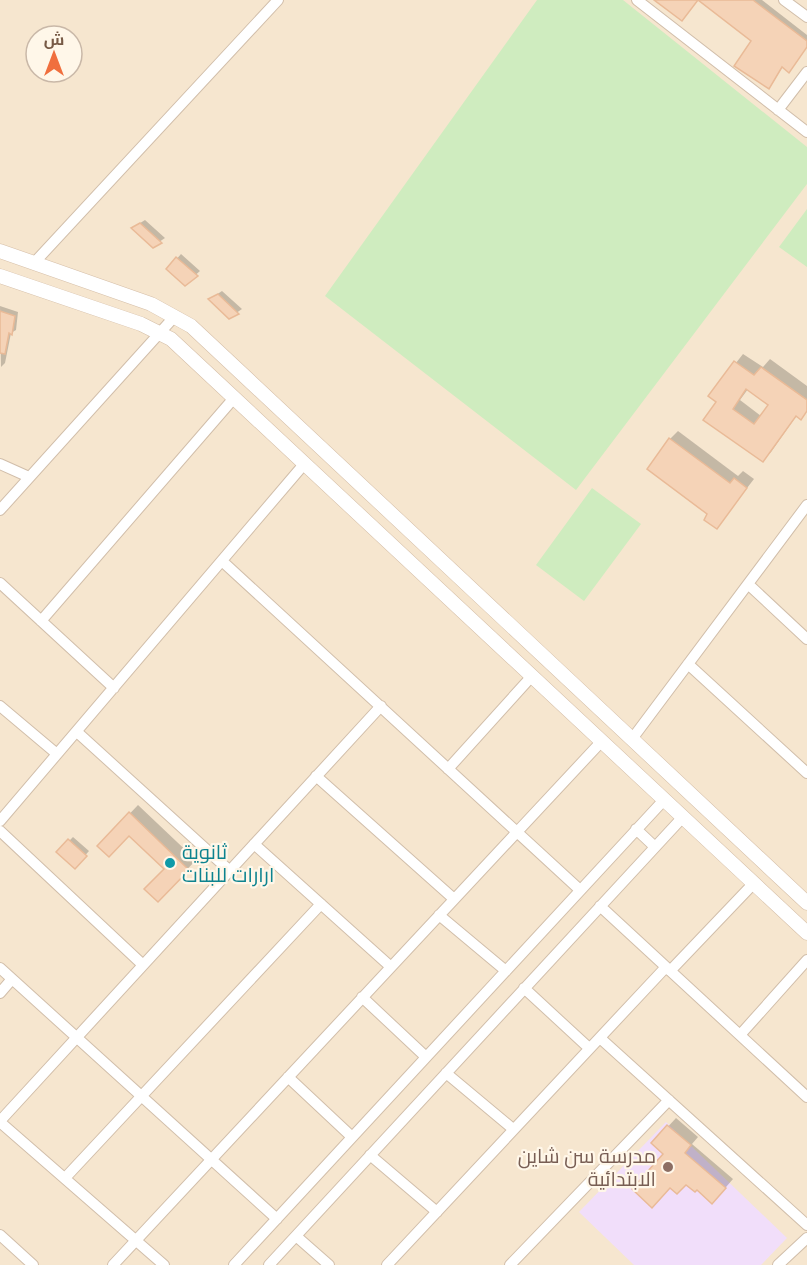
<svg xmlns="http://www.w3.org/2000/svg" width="807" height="1265" font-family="Overpass,Cairo,sans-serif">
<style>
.residential{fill:#f6e6cf;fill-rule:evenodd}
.education{fill:#f1defa}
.garden{fill:#cfecbf}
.shadow{fill:#0003;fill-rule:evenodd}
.building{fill:#f5d3b7;stroke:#e9ba97;stroke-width:1.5;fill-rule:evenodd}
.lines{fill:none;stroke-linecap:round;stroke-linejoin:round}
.street-casing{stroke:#d1beaa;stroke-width:12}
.secondary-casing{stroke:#d5bea7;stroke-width:15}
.street{stroke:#fff;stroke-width:10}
.secondary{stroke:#fff;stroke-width:14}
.culture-dot{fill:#0f9aa8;stroke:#fff7e9;stroke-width:2}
.education-dot{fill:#8d6e63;stroke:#fff7e9;stroke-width:2}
.labels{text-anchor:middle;stroke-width:4.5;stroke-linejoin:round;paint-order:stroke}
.culture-label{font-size:20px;fill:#0d838f;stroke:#fff7e9;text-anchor:start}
.education-label{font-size:20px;fill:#785e54;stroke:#fff7e9;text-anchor:end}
</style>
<rect width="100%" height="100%" fill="#fef4e1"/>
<path class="residential" d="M0,0H807V1265H0ZM36,36H72V72H36Z"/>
<path class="education" d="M666,1122L787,1238L761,1265H634L579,1212Z"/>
<path class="garden" d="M537,0H623L807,147V184L576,490L325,296Z
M807,209V267L779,247Z
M592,488L641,524L584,601L536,565Z"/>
<path class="shadow" d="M700,0H762L807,35V46L783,66L772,84L753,41Z
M145,220L165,238L153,246L137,225Z
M181,254L200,271L185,284L168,269Z
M222,291L242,309L229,318L210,299Z
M0,306L18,312L16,330L11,333L5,363L1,367Z
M743,354L763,367L770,359L807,386V411L800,418L797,415L771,452L763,460L718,402L710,396ZM748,389L770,404L761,416L740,400Z
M678,431L738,476L743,471L754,479L717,527L670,439Z
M138,805L196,860L158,900L166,869L129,834L99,846Z
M73,837L89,851L75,867L58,852Z
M676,1118L698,1137L692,1144L733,1179L720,1194L653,1143Z"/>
<path class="building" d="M654,0H698L682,21Z
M698,0H753L807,41V47L789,73L782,67L769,89L734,66L751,41Z
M140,223L162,243L153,248L131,228Z
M176,257L198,276L185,286L166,269Z
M218,294L239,314L229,319L208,299Z
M0,311L15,316L12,335L9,333L5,354L0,353Z
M734,361L754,375L761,367L807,400V411L801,420L796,416L763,462L703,420L716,402L708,396ZM746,389L768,405L754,424L733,409Z
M669,438L730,483L734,478L747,488L717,529L704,520L707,514L647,469Z
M129,812L189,870L158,902L144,889L164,869L129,836L109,857L97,846Z
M68,839L87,856L75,869L56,852Z
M667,1125L691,1145L685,1153L726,1188L712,1204L697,1190L695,1192L686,1185L677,1194L670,1188L652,1208L632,1189L663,1154L651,1143Z"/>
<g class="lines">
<g class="street-casing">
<path id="street" d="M637,0L807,132
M784,0L807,17
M778,110L807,72
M34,263L278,0
M0,464L29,477
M0,510L175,316
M222,561L580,890
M0,583L114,688
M748,584L807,639
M41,621L234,398
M688,664L807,773
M0,706L57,754
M77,732L230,871
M632,739L807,505
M448,769L532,676
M316,776L454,899
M0,821L305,463
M636,829L655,847
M0,831L143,965
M254,844L391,967
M600,906L807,1097
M439,915L506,971
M0,968L277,1219
M670,971L753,884
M524,988L589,1048
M0,993L12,979
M362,997L426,1057
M740,1035L807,960
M600,1038L807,1225
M446,1073L513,1129
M288,1077L352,1137
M0,1121L381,706
M0,1122L164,1265
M370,1155L437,1212
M65,1178L321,904
M0,1235L33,1265
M296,1236L329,1265
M113,1265L601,742
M234,1265L663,801
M269,1265L682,818
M387,1265L666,967
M510,1265L669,1100
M778,1265L807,1238"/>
</g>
<g class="secondary-casing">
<path id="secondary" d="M0,251L151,304L191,326L807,903
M0,276L141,324L171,339L807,933"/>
</g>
<use href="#street" class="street"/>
<use href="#secondary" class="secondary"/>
</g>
<circle class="culture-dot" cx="170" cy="863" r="6"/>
<circle class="education-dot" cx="668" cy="1167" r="6"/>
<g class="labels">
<g class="culture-label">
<text x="182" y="859">ثانوية<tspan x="182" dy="23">ارارات للبنات</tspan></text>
</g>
<g class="education-label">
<text x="656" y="1163">مدرسة سن شاين<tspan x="656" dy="23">الابتدائية</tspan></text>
</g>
</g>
<g transform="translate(54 54)"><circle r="28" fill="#fff7e9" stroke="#c9b8a8" stroke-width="1.5"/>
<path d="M0-4.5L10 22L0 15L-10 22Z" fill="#f06f3e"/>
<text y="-9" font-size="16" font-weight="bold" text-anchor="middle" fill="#775a46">ش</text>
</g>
</svg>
